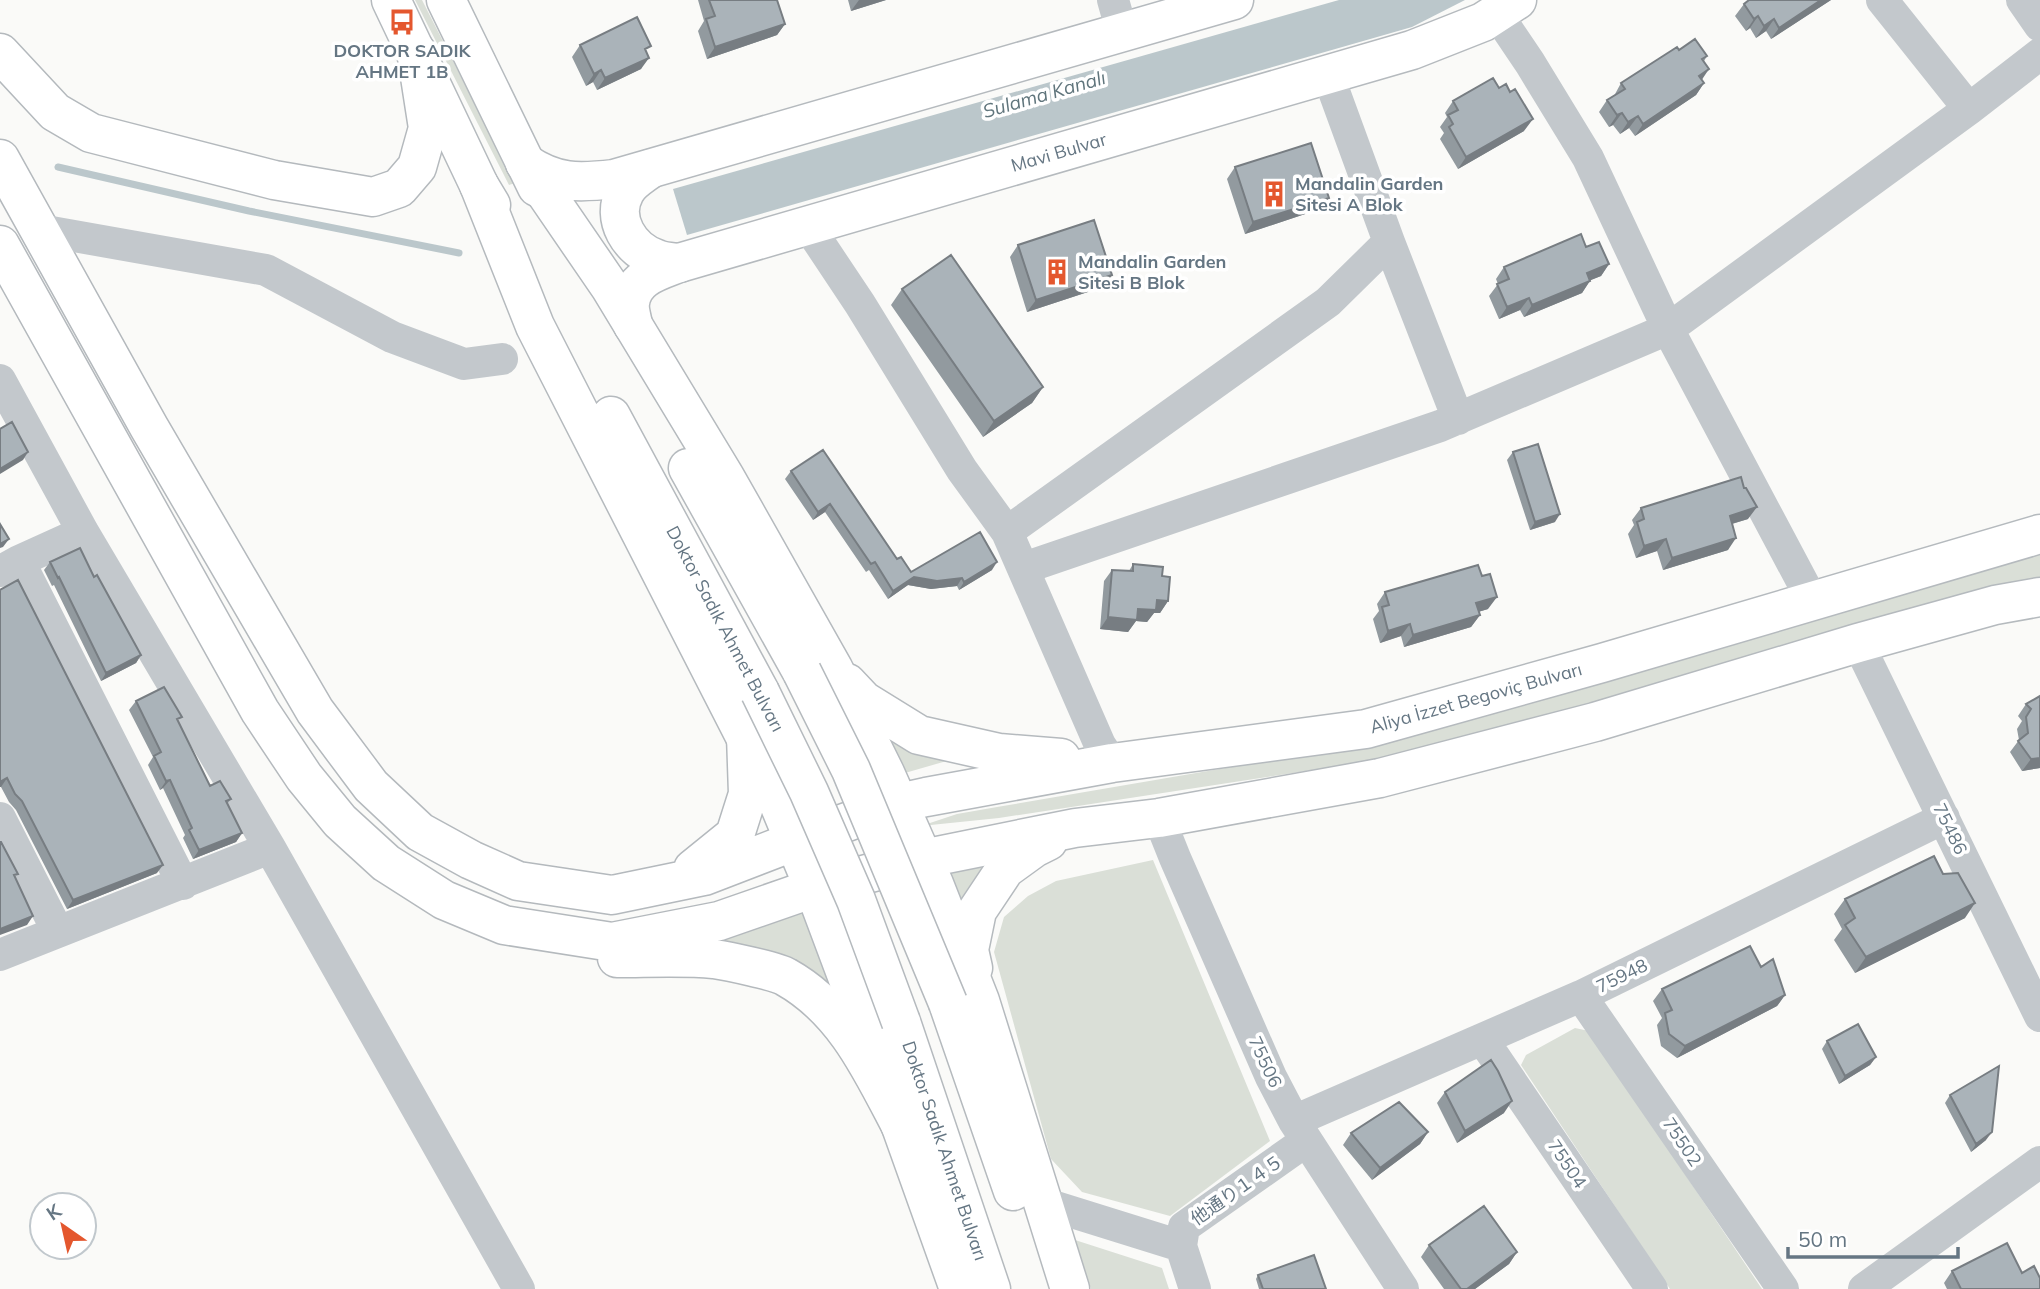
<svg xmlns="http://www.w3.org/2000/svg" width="2040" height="1289" font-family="Mulish,'Noto Sans SC','Noto Sans JP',sans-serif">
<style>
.green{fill:#dadfd7}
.water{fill:#bbc7cb}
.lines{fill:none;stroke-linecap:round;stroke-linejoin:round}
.stream{stroke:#bbc7cb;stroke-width:7}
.major-casing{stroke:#b5babe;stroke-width:41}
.highway-casing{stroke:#b4b9bd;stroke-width:41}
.minor{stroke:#c3c8cc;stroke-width:32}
.major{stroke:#fff;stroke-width:38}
.highway{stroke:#fff;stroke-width:38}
.major-bridge-casing{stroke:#b5babe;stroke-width:41;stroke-linecap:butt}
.major-bridge{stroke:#fff;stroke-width:38}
.wall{fill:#929a9f}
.shaded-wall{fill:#777d82}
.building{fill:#aab3b9;stroke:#777d82;stroke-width:2}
.labels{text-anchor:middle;stroke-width:7;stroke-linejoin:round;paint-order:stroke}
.poi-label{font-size:18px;font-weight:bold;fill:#657683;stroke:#fff;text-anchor:start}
.street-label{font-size:18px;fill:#657683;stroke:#fff}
.water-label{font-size:19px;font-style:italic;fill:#60757c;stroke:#fff}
</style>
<rect width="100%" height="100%" fill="#fafaf8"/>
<path class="green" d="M415,0H422L515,183L509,185Z
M2040,551V579L1612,698L1371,761L999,818L921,826L957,814L997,807L1366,744Z
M865,713L950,760L898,775Z
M1153,860L1270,1141L1170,1216L1082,1192L1051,1159L994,952L1004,917L1028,896L1056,881Z
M1002,863L964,919L942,873Z
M806,911L832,985L782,960L712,943Z
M1575,1028L1589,1031L1762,1289H1670L1521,1065L1526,1055Z
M1075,1240L1162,1268L1169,1289H1091Z"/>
<path class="water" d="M1339,0H1465L1412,27L687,235L673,189Z"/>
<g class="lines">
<path class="stream" d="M58,167L249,211L459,253"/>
<g class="major-casing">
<g id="major">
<path d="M391,0L479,185L491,205"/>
<path d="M446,0L537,187"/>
<path d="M525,163L610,287L725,477L833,668L885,773L934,884L980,1001L1070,1289"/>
<path d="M525,163C556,184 578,183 614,179L1234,0"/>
<path d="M650,169C641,176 630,182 625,192C610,219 630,250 657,259C664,262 672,262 679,263"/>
<path d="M479,185L535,326L776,797L814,888L854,995L959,1289"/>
<path id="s1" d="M633,325C632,318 629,310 630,303C633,277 659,271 679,263L1412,50L1483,22L1517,0"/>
<path d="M611,416L760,692"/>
<path d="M688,468L802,672"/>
<path d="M847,683L864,701L919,735L999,753L1061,758"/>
<path id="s2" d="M795,841L899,803L926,797L1112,763L1366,729L1602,663L2040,534"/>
<path d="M815,888L922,859L1075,828L1159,818L1380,778L1595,722L1858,643L1941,620L1995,605L2040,597"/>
<path d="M973,968L969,950L977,911L1005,869L1034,848L1048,841"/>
<path d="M948,1003L1013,1191"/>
<path id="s3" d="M901,1022L991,1289"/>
</g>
</g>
<g class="highway-casing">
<path id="highway" d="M0,53L55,112L91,133L274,180L373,197L399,188L417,167L428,128L416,51
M0,159L149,427L315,711L371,786L420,832L471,860L518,881L612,895L704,876L795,841
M0,245L260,711L304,777L340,821L386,863L444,900L504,925L612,942L719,921L814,888
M693,869L735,835L748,794L746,735
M617,958C647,958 684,956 714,959C727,961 776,971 786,977C845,1010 872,1071 902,1128"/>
</g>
<path class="minor" d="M1113,0L1122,32
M1882,0L1969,109
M2022,0L2040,26
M1497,14L1530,63L1588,158L1668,329L1812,600
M1328,75L1389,242L1458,419
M808,226L860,304L962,470L1007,532L1100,745L1112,763
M40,230L266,270L392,337L464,364L502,359
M0,380L83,532L270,848L519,1289
M1007,532L1328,302L1389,242
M19,561L183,884
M1024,568L1440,426L1668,329L1969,109L2040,54
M1,571L19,561L83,532
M1858,643L2040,1016
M0,818L58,932
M1159,818L1175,858L1271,1077L1294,1121L1403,1289
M0,955L270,848
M1581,996L1783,1289
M1483,1040L1652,1289
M1294,1121L1581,996L1944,818
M1043,1203L1181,1246L1195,1289
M1181,1246L1184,1227L1306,1141
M1864,1289L2040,1162"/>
<use href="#major" class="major"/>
<use href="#highway" class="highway"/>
<g class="major-bridge-casing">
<path id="major-bridge" d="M802,672L851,770L948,1003
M760,692L809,792L856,900L901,1022"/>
</g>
<use href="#major-bridge" class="major-bridge"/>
</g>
<path class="wall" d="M698,0H777L785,24L777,35L707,59L698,31L704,21Z
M848,0H886L851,11Z
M1749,0H1831L1771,39L1766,31L1756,38L1750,28L1746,31L1735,16L1744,4Z
M580,45L647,53L641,69L597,90L593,82L586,86L572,57Z
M1679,50L1707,56L1704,61L1702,80L1704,83L1696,95L1635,136L1629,128L1620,134L1613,125L1609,127L1599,112L1607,100L1614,96L1621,83Z
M1499,88L1510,92L1524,131L1458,169L1440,139L1444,133L1440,127L1447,117L1445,113L1453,101Z
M1235,167L1329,198L1320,209L1245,234L1227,179Z
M1018,245L1112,275L1103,287L1027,312L1010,257Z
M1586,247L1609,264L1601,276L1590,280L1582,293L1524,317L1520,310L1499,319L1489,296L1498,284L1496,279L1504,267Z
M902,289L1043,387L1032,403L983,437L891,305Z
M1513,452L1555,522L1530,530L1507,460Z
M791,471L897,559L911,572L992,570L959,590L957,586L931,589L908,585L888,599L869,570L866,572L825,512L813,520L785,479Z
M1641,508L1748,519L1732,524L1728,550L1663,570L1657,551L1636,558L1628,534L1634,525L1632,520Z
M50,562L94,577L141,655L136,663L101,681L54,585L52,586L44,570Z
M1133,564L1162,576L1168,601L1160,613H1154L1147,622L1136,621L1128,632L1100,629L1104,581L1112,570L1129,571Z
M0,590L157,873L67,909L16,810L9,802L1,787H0Z
M1385,592L1488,609L1478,612L1480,615L1471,627L1404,647L1401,636L1380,643L1373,619L1379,611L1377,604Z
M2040,696V768L2022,771L2010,752L2019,740L2017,729L2022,721L2018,716L2026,704Z
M136,701L178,722L210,786L231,799L227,804L242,833L236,842L193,859L183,838L185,835L163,788L160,790L148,765L153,757L129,710Z
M1943,874L1965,918L1855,973L1834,940L1842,929L1834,914L1845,899Z
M1761,967L1785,995L1777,1006L1677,1058L1661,1046L1657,1025L1662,1018L1653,1001L1662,989Z
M1827,1041L1876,1057L1870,1065L1839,1084L1822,1049Z
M1445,1092L1504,1113L1457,1143L1437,1103Z
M1950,1095L1986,1140L1971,1152L1945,1103Z
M1428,1132L1420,1144L1372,1180L1343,1145L1351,1133Z
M1429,1245L1517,1252L1509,1264L1475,1289H1444L1421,1257Z
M1952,1271L2022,1273L2040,1289H1947L1944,1283Z
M1258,1275L1326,1289H1259L1256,1279Z"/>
<path class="shaded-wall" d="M859,0H886L851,11Z
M1821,0H1831L1771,39L1779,28Z
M1758,16L1750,28L1746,31L1754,19Z
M1774,19L1766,31L1756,38L1764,26Z
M785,24L777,35L707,59L715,47Z
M649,58L641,69L597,90L605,78Z
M1709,69L1701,81L1699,76Z
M601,70L593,82L586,86L594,74Z
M1704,83L1696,95L1635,136L1643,124Z
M1622,113L1613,125L1609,127L1617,115Z
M1638,116L1629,128L1620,134L1628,122Z
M1533,119L1524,131L1458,169L1466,157Z
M1329,198L1320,209L1245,234L1253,222Z
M1609,264L1601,276L1579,285L1587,273Z
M1112,275L1103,287L1027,312L1036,300Z
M1590,281L1582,293L1524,317L1532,305Z
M1529,298L1520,310L1499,319L1507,307Z
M1043,387L1032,403L983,437L994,421Z
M28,452L23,460L0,474V469Z
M830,504L825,512L813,520L818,512Z
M1757,507L1748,519L1721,527L1730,516Z
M1560,514L1555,522L1530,530L1535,522Z
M1736,538L1728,550L1663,570L1672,558Z
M9,539L3,547L0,548V544Z
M1666,539L1657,551L1636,558L1644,546Z
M997,562L992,570L959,590L964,582Z
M914,577L962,578L957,586L931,589L908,585L888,599L893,591Z
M1497,597L1488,609L1468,615L1476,603Z
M1157,600L1168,601L1160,613H1154L1147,622L1136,621L1128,632L1100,629L1108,617L1138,609Z
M1480,615L1471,627L1404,647L1413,635Z
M1410,624L1401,636L1380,643L1388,631Z
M141,655L136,663L101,681L106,673Z
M2040,758V768L2022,771L2031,759Z
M7,778L1,787H0V782Z
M170,780L163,788L160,790L166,781Z
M242,833L236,842L193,859L199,850Z
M163,865L157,873L67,909L73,900Z
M1975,903L1965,918L1855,973L1866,957Z
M33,916L27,925L0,935V929Z
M1785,995L1777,1006L1677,1058L1685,1046Z
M1876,1057L1870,1065L1839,1084L1845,1076Z
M1512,1101L1504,1113L1457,1143L1465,1131Z
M1428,1132L1420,1144L1372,1180L1380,1168Z
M1992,1132L1986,1140L1971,1152L1976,1144Z
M1517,1252L1509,1264L1475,1289H1467Z"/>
<path class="building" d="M709,0H777L785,24L715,47L706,19L715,16Z
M1749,0H1821L1779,28L1774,19L1764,26L1758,16L1754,19L1744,4Z
M637,17L651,46L645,49L649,58L605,78L601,70L594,74L580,45Z
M1695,39L1707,56L1702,59L1709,69L1699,76L1704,83L1643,124L1638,116L1628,122L1622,113L1617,115L1607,100L1625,89L1621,83L1677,47L1679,50Z
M1493,78L1499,88L1506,84L1510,92L1515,89L1533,119L1466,157L1449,127L1453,124L1448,115L1458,110L1453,101Z
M1311,143L1329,198L1253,222L1235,167Z
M1094,220L1112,275L1036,300L1018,245Z
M1581,234L1586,247L1599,242L1609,264L1587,273L1590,281L1532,305L1529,298L1507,307L1497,284L1509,279L1504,267Z
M951,255L1043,387L994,421L902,289Z
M12,422L28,452L0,469V429Z
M1538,444L1560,514L1535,522L1513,452Z
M823,450L897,559L901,557L911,572L980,532L997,562L964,582L962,578L937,581L914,577L893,591L875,562L871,564L830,504L818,512L791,471Z
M1741,477L1744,488H1746L1757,507L1730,516L1736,538L1672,558L1666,539L1644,546L1637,522L1644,519L1641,508Z
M0,524L9,539L0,544Z
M80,548L94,577L97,575L141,655L106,673L59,577L58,578L50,562Z
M1133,564L1163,567L1162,576L1170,577L1168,601L1157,600L1156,610L1138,609L1137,620L1108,617L1112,570L1133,571Z
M1478,565L1482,576L1490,574L1497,597L1476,603L1480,615L1413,635L1410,624L1388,631L1382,607L1389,605L1385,592Z
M18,580L163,865L73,900L22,801L15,794L7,778L0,782V590Z
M164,687L182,717L177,719L210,786L220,781L231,799L226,801L242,833L199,850L189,830L192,828L170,780L166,781L154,756L161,752L136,701Z
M2040,696V758L2031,759L2018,741L2028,733L2026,717L2031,709L2026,704Z
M0,842H1L18,874L14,875L33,916L0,929Z
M1934,856L1943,874L1958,873L1975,903L1866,957L1845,925L1855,918L1845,899Z
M1750,946L1761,967L1773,959L1785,995L1685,1046L1669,1034L1665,1013L1672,1010L1662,989Z
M1858,1024L1876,1057L1845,1076L1827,1041Z
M1491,1060L1498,1071L1512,1101L1465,1131L1445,1092Z
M1999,1066L1992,1132L1976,1144L1950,1095Z
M1399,1102L1428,1132L1380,1168L1351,1133Z
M1484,1206L1517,1252L1467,1289H1461L1429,1245Z
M2007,1243L2022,1273L2034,1266L2040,1278V1289H1961L1952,1271Z
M1314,1255L1326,1289H1263L1258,1275Z"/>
<defs>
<g id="bus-bare" transform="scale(2.1)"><path d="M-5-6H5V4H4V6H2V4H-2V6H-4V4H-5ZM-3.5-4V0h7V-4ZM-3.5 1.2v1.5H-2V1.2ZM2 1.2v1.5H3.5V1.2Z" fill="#e4572e" stroke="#fff" stroke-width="2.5" paint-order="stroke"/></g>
<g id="building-bare" transform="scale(2.1)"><path d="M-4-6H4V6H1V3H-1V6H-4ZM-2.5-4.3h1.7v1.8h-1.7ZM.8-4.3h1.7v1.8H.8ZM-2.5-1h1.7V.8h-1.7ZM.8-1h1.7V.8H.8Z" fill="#e4572e" stroke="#fff" stroke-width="2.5" paint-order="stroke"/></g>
</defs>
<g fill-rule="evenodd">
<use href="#bus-bare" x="402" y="22"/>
<use href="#building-bare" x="1274" y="194"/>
<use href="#building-bare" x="1057" y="272"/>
</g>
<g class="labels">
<g class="poi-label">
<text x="402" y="57" text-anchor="middle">DOKTOR SADIK<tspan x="402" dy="21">AHMET 1B</tspan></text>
<text x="1295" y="190">Mandalin Garden<tspan x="1295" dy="21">Sitesi A Blok</tspan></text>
<text x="1078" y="268">Mandalin Garden<tspan x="1078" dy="21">Sitesi B Blok</tspan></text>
</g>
<g class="street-label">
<text dy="6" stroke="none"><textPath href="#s1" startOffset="485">Mavi Bulvar</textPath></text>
<text transform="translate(725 629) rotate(62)" y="6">Doktor Sadık Ahmet Bulvarı</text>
<text dy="6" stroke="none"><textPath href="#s2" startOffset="698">Aliya İzzet Begoviç Bulvarı</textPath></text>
<text transform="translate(1950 829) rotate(64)" y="6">75486</text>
<text transform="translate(1622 976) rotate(-26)" y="6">75948</text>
<text transform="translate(1265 1062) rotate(65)" y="6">75506</text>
<text transform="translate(1682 1142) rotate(56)" y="6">75502</text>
<text dy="6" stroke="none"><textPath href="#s3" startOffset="136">Doktor Sadık Ahmet Bulvarı</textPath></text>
<text transform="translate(1567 1164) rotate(56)" y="6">75504</text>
<text transform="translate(1237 1190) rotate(-35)" y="6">他通り１４５</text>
</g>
<g class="water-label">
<text transform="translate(1044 94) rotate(-16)" y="7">Sulama Kanalı</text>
</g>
</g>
<g transform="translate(63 1226) rotate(326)"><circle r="33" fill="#ffffff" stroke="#c1c8cd" stroke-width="2"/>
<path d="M0-5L12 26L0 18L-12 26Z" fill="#e4572e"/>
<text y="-10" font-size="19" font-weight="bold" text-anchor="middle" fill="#657683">K</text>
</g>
<path d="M1788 1247v10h170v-10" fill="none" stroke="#657683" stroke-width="3.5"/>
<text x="1798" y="1247" font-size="21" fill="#657683" stroke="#ffffff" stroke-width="5" paint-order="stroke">50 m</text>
</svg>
